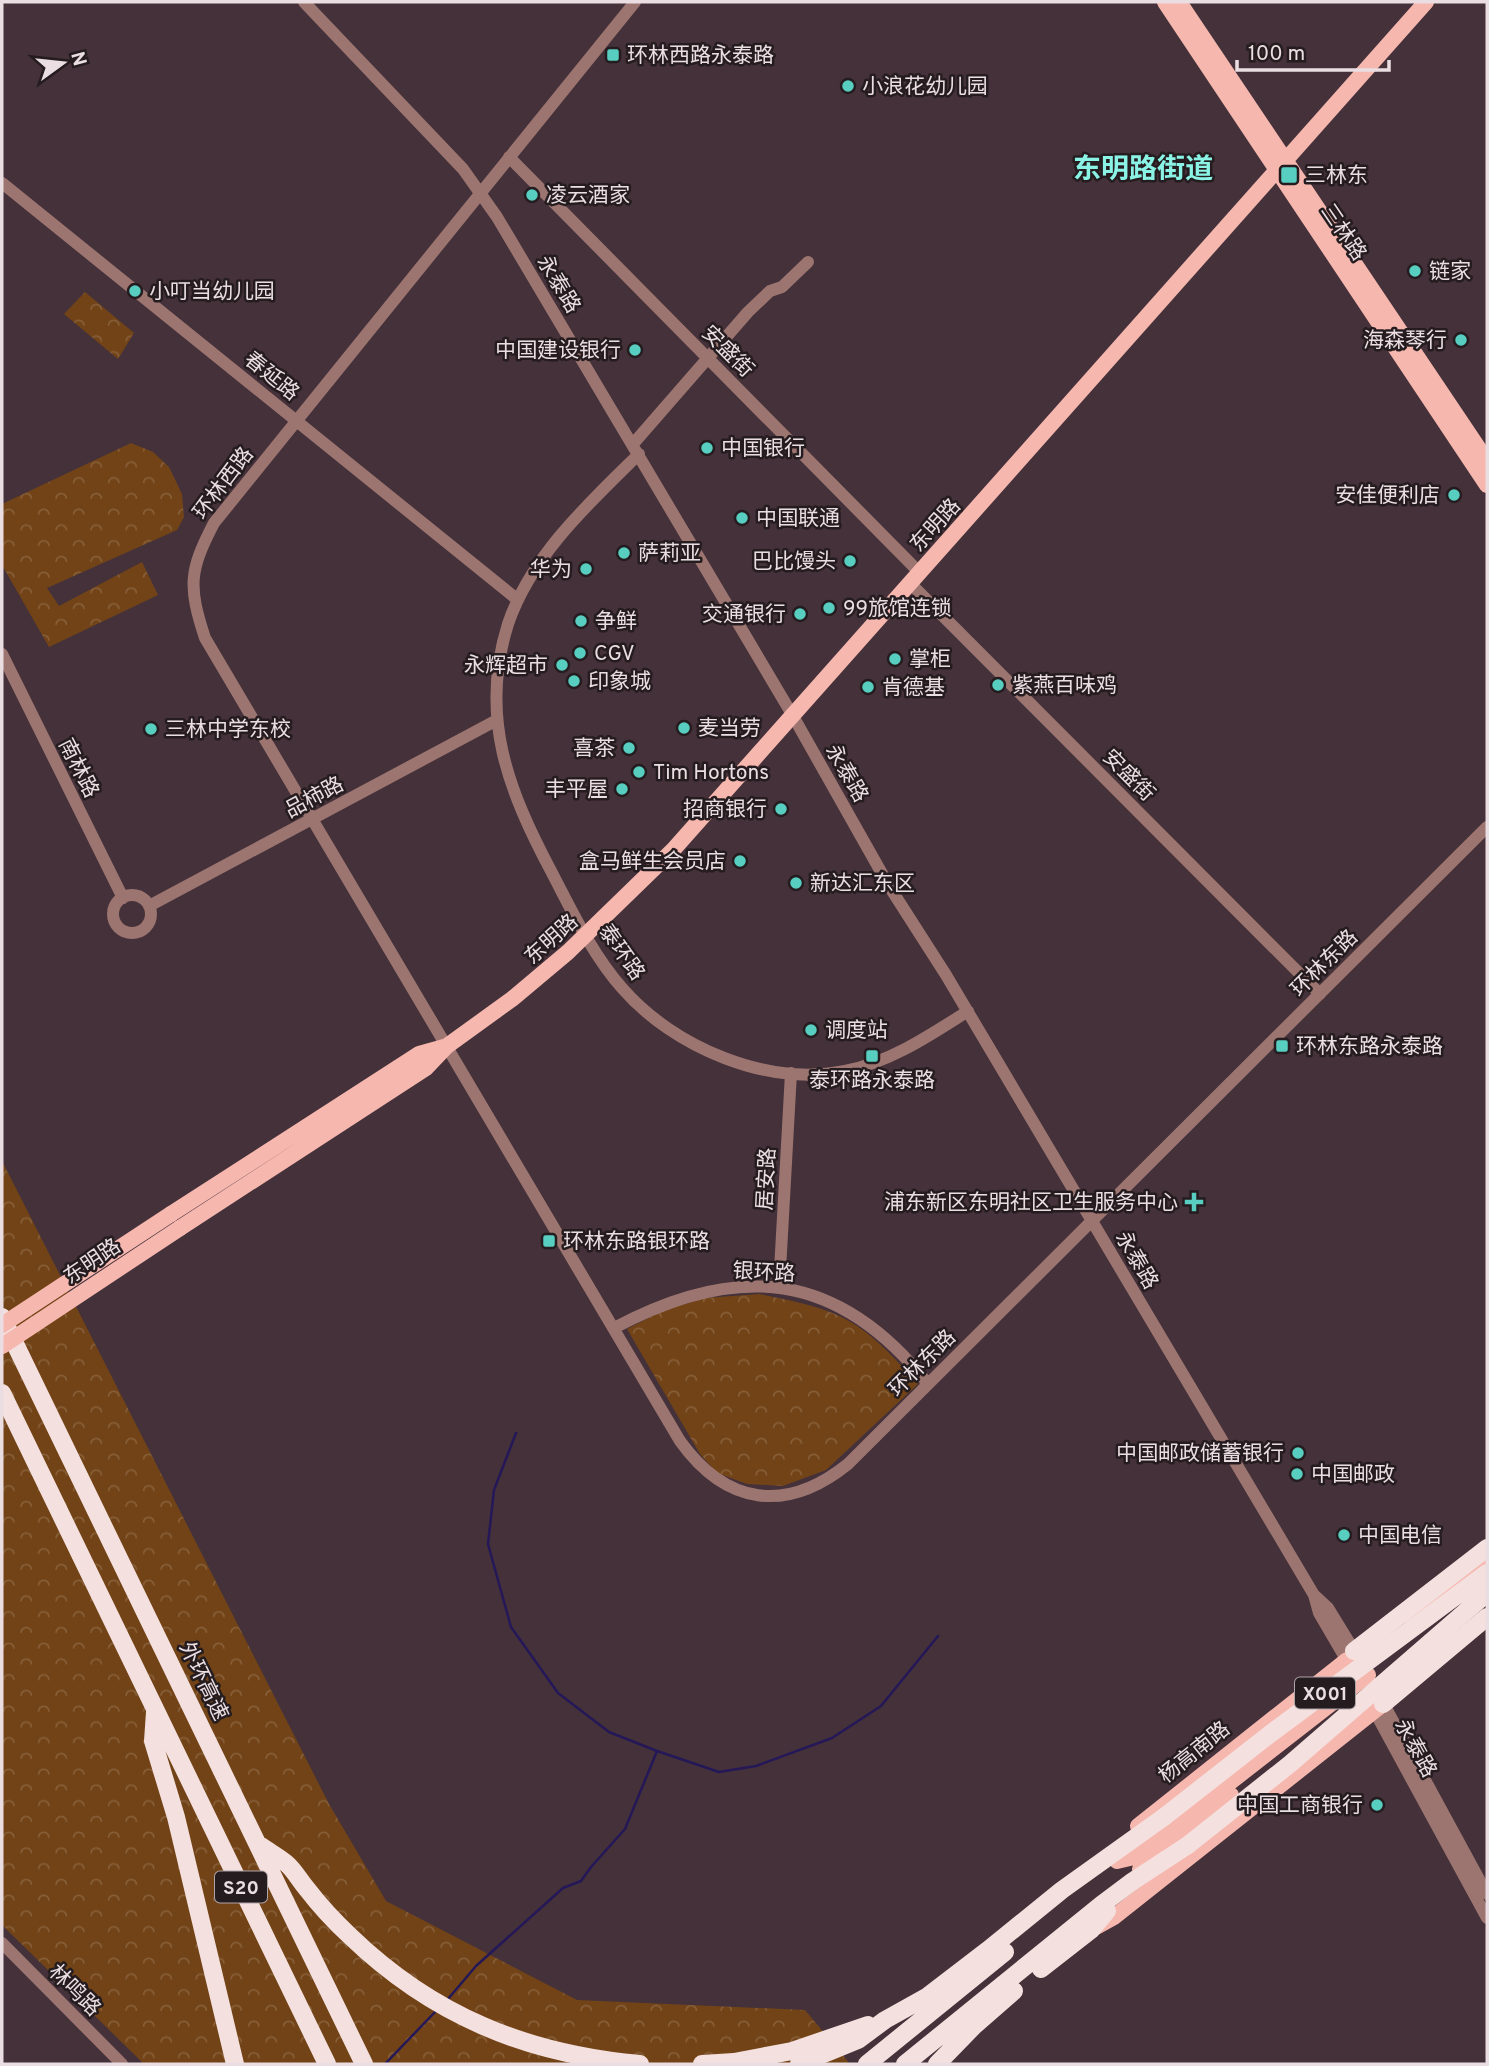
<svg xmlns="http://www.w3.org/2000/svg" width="1489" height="2066" font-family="Overpass,'Noto Sans SC',sans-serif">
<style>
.forest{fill:url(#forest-crowns)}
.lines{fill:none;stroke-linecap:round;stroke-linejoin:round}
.stream{stroke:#251859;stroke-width:2.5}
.minor{stroke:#9c7571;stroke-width:12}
.major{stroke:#f6b7af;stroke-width:16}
.highway{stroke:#f4e0de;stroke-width:18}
.major-bridge{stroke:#f6b7af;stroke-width:16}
.highway-bridge{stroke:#f4e0de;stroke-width:18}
.poi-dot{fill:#58cec0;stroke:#251c1f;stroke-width:2.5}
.labels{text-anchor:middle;stroke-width:5;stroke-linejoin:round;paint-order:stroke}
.shield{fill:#251c1f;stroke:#afa4a8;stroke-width:2}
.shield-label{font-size:19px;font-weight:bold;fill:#eadee2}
.poi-label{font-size:21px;fill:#eadee2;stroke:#251c1f;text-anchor:start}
.street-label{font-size:21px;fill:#eadee2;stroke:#251c1f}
.district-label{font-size:28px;font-weight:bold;fill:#8af3e5;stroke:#251c1f}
</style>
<defs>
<pattern id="forest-crowns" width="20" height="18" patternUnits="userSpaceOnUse" patternTransform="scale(1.75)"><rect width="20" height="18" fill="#724316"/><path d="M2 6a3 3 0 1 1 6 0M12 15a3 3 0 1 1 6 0" fill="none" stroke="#865e38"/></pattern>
</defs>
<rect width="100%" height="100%" fill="#443139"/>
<path class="forest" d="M85,292L134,333L118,359L64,314Z
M131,443L153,452L169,467L182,494L184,517L177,530L47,588L59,606L142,562L158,595L49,647L2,565V504Z
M2,1161L329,1804L386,1901L577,2000L805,2010L850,2064H144L2,1925Z
M760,1294C791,1301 826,1306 854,1324C878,1339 899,1363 918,1384L826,1470L783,1486L747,1484L717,1473L700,1454L627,1329L664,1310L705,1298Z"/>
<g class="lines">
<path class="stream" d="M516,1433L494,1490L488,1544L511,1627L558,1693L609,1732L657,1751L719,1772L756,1766L832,1738L881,1706L938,1636
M448,1999L476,1966L563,1888L581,1881L591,1867L625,1829L657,1751
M385,2064L436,2011"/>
<path class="minor" d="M304,2L463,169L497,217L793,716L889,886L946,975L1314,1595L1328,1608L1358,1657
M635,2L214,523C189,571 188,586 205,638L680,1441C726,1505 786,1514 848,1464L1487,827
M509,157L920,573
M2,183L518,600
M633,444L748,312L770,291L782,287L808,262
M639,454C589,503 531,556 508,624C479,716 508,790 551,871C572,911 592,954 622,988C673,1047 767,1087 845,1071C890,1062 929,1036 968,1011
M911,584L1320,994
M2,654L123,898
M113 914a19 19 0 1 1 38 0a19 19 0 1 1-38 0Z
M149,906L497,720
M779,1288L791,1073
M614,1328C737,1262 838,1270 928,1384
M1314,1595L1319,1613L1350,1666
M1380,1697L1487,1894
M1370,1703L1487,1918
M2,1943L122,2064"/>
<path class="major" d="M1165,2L1487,485
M1179,2L1487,461
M171,1214L419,1054L444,1047
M180,1228L426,1068L447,1046L512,999L568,952L673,850L1426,2
M1412,1618L1487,1559
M1138,1826L1347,1660H1359L1373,1649
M1117,1861L1134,1857L1368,1675
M1140,1869L1231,1795
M1096,1927L1114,1917L1383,1704"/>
<path class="highway" d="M2,1317L364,2064
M2,1393L327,2064
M1354,1651L1487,1548
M1383,1704L1487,1617
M155,1712L153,1741L176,1817L235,2064
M261,1846C269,1852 279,1857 287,1864C295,1871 300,1881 307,1889C320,1906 335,1922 350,1936C433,2016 527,2054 640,2064
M1041,1969L1091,1930L1107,1911
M702,2064L734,2062L792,2051L868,2025
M799,2064L858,2040L885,2020L928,1996L988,1950L1062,1890L1164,1817
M867,2064L1005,1952
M905,2064L1101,1905L1133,1881L1188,1845
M937,2064L974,2026L1014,1991"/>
<path class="major-bridge" d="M2,1325L171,1214
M2,1346L180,1228"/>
<path class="highway-bridge" d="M1164,1817L1270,1734L1487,1573
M1188,1845L1290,1764L1487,1593"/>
</g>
<g class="poi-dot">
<rect x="606" y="48" width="14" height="14" rx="3.5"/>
<circle cx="848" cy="86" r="7"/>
<rect x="1280" y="166" width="18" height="18" rx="3.5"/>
<circle cx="532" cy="195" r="7"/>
<circle cx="1415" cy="271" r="7"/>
<circle cx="135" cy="291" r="7"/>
<circle cx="1461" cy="340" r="7"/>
<circle cx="635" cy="350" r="7"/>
<circle cx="707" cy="448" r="7"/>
<circle cx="1454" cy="495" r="7"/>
<circle cx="742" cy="518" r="7"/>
<circle cx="624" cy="553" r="7"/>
<circle cx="850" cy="561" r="7"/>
<circle cx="586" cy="569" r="7"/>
<circle cx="829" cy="608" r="7"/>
<circle cx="800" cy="614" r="7"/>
<circle cx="581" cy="621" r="7"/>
<circle cx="580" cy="653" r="7"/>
<circle cx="895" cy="659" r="7"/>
<circle cx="562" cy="665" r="7"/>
<circle cx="574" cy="681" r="7"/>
<circle cx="998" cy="685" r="7"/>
<circle cx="868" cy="687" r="7"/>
<circle cx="684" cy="728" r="7"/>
<circle cx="151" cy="729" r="7"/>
<circle cx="629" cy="748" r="7"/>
<circle cx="639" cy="772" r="7"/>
<circle cx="622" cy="789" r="7"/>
<circle cx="781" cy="809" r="7"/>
<circle cx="740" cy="861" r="7"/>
<circle cx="796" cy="883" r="7"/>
<circle cx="811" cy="1030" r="7"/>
<rect x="1275" y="1039" width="14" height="14" rx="3.5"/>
<rect x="865" y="1049" width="14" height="14" rx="3.5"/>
<path d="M1190.5 1191.5h7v7h7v7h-7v7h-7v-7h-7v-7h7z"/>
<rect x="542" y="1234" width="14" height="14" rx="3.5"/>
<circle cx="1298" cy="1453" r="7"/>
<circle cx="1297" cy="1474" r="7"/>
<circle cx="1344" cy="1535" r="7"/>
<circle cx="1377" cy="1805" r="7"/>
</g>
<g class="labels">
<g class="shield">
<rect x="1295" y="1677.5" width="60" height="31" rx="5"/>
<rect x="215" y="1871.5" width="52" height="31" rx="5"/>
</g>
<g class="shield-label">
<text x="1325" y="1700">X001</text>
<text x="241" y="1894">S20</text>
</g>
<g class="poi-label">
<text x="627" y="62">环林西路永泰路</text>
<text x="862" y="93">小浪花幼儿园</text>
<text x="1305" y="182">三林东</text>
<text x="546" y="202">凌云酒家</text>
<text x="1429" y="278">链家</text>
<text x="149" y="298">小叮当幼儿园</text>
<text x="1447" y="347" text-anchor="end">海森琴行</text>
<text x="621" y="357" text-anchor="end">中国建设银行</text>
<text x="721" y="455">中国银行</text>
<text x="1440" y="502" text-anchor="end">安佳便利店</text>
<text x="756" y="525">中国联通</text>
<text x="638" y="560">萨莉亚</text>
<text x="836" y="568" text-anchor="end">巴比馒头</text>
<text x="572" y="576" text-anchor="end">华为</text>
<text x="843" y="615">99旅馆连锁</text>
<text x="786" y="621" text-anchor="end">交通银行</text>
<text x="595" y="628">争鲜</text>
<text x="594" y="660">CGV</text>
<text x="909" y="666">掌柜</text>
<text x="548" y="672" text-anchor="end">永辉超市</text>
<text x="588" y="688">印象城</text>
<text x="1012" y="692">紫燕百味鸡</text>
<text x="882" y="694">肯德基</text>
<text x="698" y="735">麦当劳</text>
<text x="165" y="736">三林中学东校</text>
<text x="615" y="755" text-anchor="end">喜茶</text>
<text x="653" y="779">Tim Hortons</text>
<text x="608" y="796" text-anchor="end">丰平屋</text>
<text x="767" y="816" text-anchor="end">招商银行</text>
<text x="726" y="868" text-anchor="end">盒马鲜生会员店</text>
<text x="810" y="890">新达汇东区</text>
<text x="825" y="1037">调度站</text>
<text x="1296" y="1053">环林东路永泰路</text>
<text x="872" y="1087" text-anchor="middle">泰环路永泰路</text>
<text x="1178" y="1209" text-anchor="end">浦东新区东明社区卫生服务中心</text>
<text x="563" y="1248">环林东路银环路</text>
<text x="1284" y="1460" text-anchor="end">中国邮政储蓄银行</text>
<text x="1311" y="1481">中国邮政</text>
<text x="1358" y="1542">中国电信</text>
<text x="1363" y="1812" text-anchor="end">中国工商银行</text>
</g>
<g class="street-label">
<text transform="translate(1344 232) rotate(56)" y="7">三林路</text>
<text transform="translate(559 284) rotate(59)" y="7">永泰路</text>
<text transform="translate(728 351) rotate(45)" y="7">安盛街</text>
<text transform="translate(272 376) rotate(39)" y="7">春延路</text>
<text transform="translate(223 483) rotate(-53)" y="7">环林西路</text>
<text transform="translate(935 525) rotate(-48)" y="7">东明路</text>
<text transform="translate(79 768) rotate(63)" y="7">南林路</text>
<text transform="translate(847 773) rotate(60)" y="7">永泰路</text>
<text transform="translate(1129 775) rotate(45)" y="7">安盛街</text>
<text transform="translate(314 797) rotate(-28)" y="7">品柿路</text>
<text transform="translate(551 939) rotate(-42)" y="7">东明路</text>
<text transform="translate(622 952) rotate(55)" y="7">泰环路</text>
<text transform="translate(1324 963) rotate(-45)" y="7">环林东路</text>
<text transform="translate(766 1179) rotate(-87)" y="7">居安路</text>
<text transform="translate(1137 1260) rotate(60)" y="7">永泰路</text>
<text transform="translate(92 1261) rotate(-34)" y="7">东明路</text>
<text transform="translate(764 1272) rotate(3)" y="7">银环路</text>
<text transform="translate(922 1363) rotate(-45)" y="7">环林东路</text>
<text transform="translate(204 1681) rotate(64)" y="7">外环高速</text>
<text transform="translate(1416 1748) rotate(61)" y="7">永泰路</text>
<text transform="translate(1194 1752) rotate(-39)" y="7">杨高南路</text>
<text transform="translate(75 1990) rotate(45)" y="7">林鸣路</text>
</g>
<g class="district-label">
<text x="1143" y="178">东明路街道</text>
</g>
</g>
<rect width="1489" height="2066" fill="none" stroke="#eadee2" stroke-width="7"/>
<g transform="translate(63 63) rotate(75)" stroke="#251c1f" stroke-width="5" paint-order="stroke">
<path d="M0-5L12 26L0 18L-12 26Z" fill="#eadee2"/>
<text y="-10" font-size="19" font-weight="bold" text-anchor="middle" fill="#eadee2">N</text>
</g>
<path d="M1237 60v10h152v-10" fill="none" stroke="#eadee2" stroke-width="3.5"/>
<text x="1248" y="60" font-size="21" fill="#eadee2" stroke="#251c1f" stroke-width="5" paint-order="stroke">100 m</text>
</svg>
